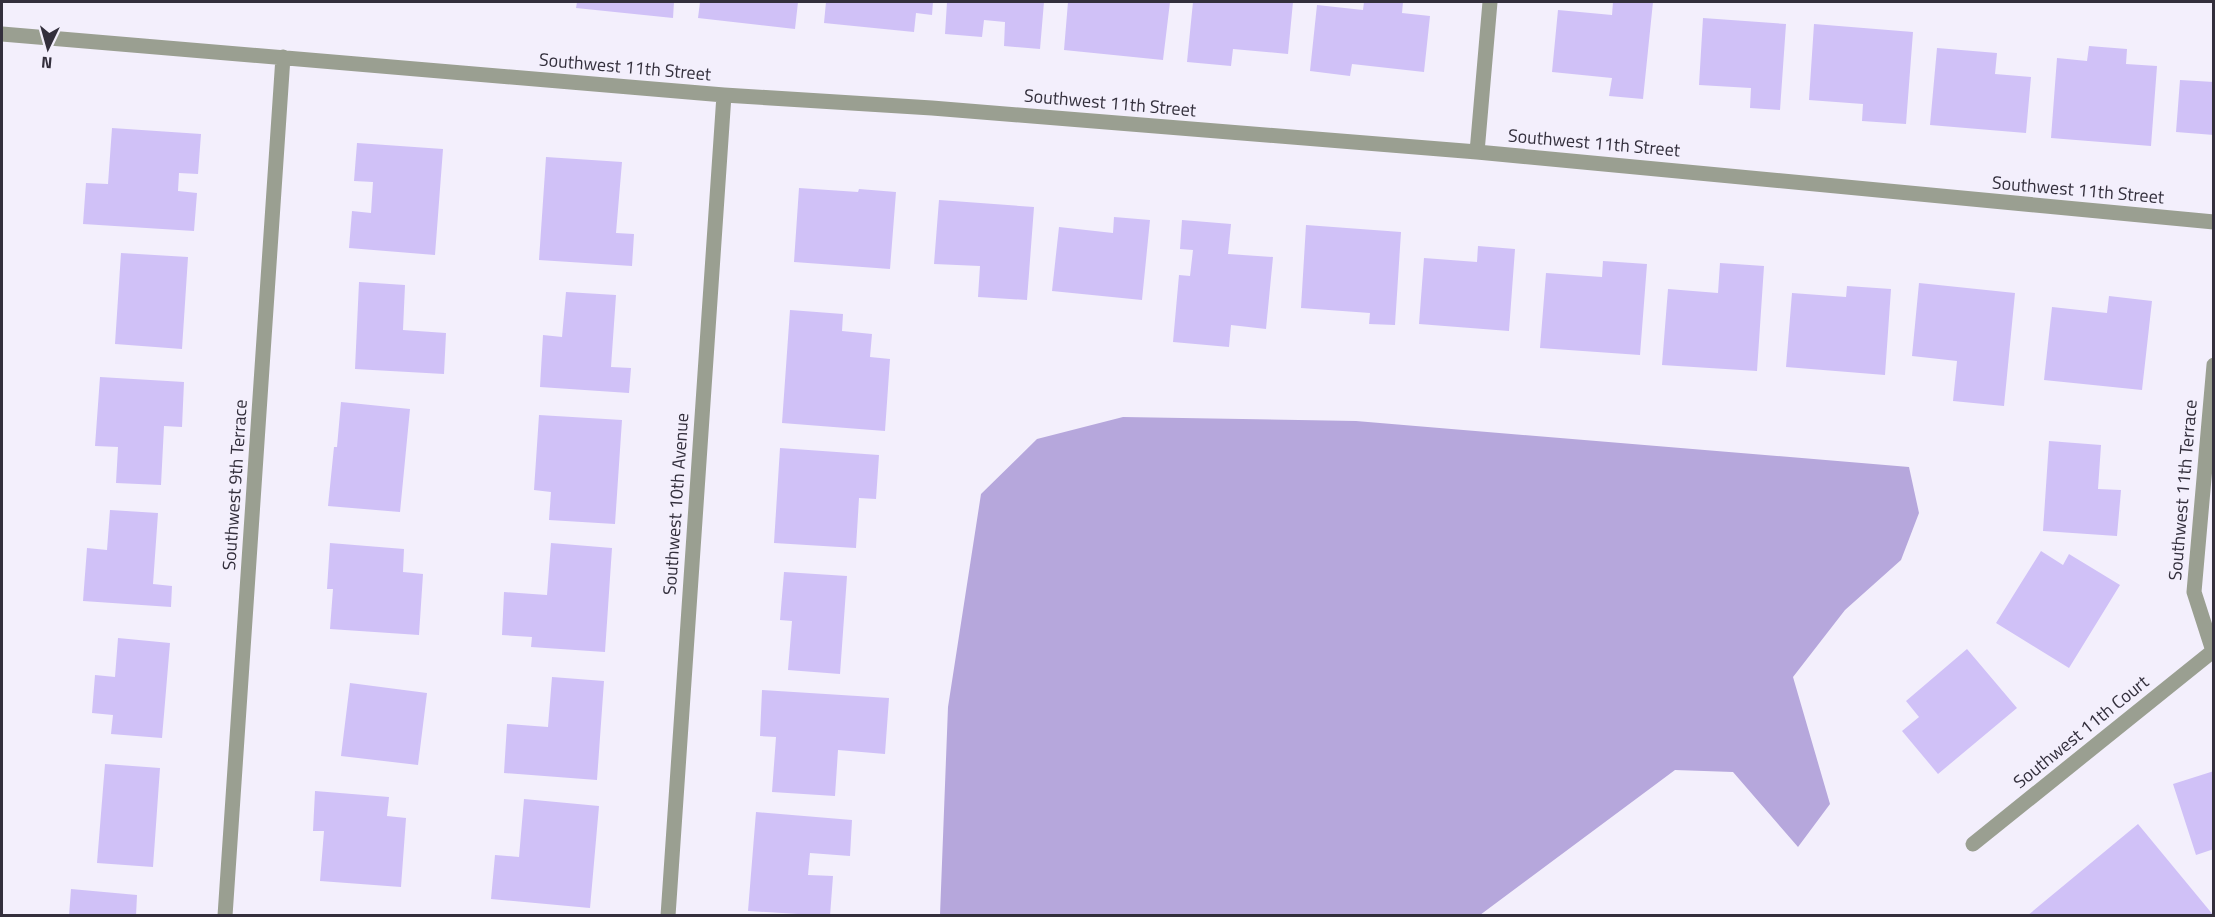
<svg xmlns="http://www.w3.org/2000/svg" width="2215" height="917" font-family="'Titillium Web',sans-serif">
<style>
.water{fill:#b6a7dc}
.building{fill:#d0c1f7}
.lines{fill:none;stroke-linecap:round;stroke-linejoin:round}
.minor{stroke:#9a9f91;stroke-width:15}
.labels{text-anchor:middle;stroke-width:4.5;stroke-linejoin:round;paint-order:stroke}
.street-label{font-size:18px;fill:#332f3c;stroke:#f3effc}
</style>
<rect width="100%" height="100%" fill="#f3effc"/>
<path class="water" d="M1123,417L1356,421L1909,467L1919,513L1901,560L1845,610L1793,677L1830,804L1798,847L1733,772L1675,770L1480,915H940L948,707L981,494L1037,439Z"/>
<path class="building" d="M577,2H674L673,18L576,8Z
M700,2H798L795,29L698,18Z
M826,2H933L932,15L916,13L914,32L824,23Z
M947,2H1044L1040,49L1004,46L1005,22L984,20L982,37L945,34Z
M1068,2H1170L1163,60L1064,50Z
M1193,2H1293L1288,54L1233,49L1231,66L1187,62Z
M1364,2H1403L1402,13L1430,16L1424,72L1352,64L1350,76L1310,71L1317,5L1363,10Z
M1613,2H1653L1643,99L1609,96L1612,78L1552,72L1558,10L1612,15Z
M1703,18L1786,24L1780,110L1750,108L1751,88L1699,85Z
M1814,24L1913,32L1906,124L1862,121L1863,104L1809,100Z
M2089,46L2127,49L2126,64L2157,66L2151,146L2051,138L2057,58L2087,61Z
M1937,48L1997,53L1995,74L2031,77L2026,133L1930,125Z
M2180,80L2214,82V135L2176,132Z
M112,128L201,134L198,174L179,173L178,191L197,193L194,231L83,224L86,183L108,184Z
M357,143L443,149L435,255L349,248L352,211L371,213L373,182L354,181Z
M546,157L622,162L616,233L634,234L632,266L539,260Z
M799,188L858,192L859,189L896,192L890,269L794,262Z
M939,200L1034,207L1027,300L978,297L980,266L934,264Z
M1114,217L1150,220L1142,300L1052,291L1059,227L1113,233Z
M1182,220L1231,224L1228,254L1273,257L1266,329L1231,325L1229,347L1173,342L1179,275L1190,276L1193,250L1180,249Z
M1306,225L1401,232L1395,325L1369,324L1370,313L1301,308Z
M1478,246L1515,249L1509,331L1419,324L1424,258L1477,262Z
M121,253L188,257L182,349L115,344Z
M1603,261L1647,264L1640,355L1540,348L1546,273L1602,277Z
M1720,263L1764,266L1757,371L1662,365L1668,289L1718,293Z
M359,282L405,285L403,330L446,333L444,374L355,369Z
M1919,283L2015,293L2004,406L1953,401L1957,361L1912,356Z
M1847,286L1891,289L1885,375L1786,367L1792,293L1846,297Z
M566,292L616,295L611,367L631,368L629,393L540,387L543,335L562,337Z
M2109,296L2152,301L2142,390L2044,380L2052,307L2107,313Z
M790,310L843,314L842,331L872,334L870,357L890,359L885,431L782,423Z
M100,377L184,382L182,427L164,426L161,485L116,483L118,447L95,446Z
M341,402L410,409L400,512L328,506L334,447H337Z
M539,415L622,420L615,524L549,520L551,492L534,490Z
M2049,441L2101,445L2098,489L2121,490L2117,536L2043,531Z
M780,448L879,455L876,499L859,498L856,548L774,543Z
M110,510L158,513L153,584L172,586L171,607L83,601L87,548L107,550Z
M330,543L404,549L403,572L423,574L419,635L330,629L333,589H327Z
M551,543L612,548L605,652L531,647L532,637L502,635L504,592L547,595Z
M2041,551L2063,565L2069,554L2120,585L2069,668L1996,623Z
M784,572L847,576L840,674L788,670L792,621L780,620Z
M118,638L170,643L162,738L111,734L113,715L92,713L95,675L115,677Z
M1967,649L2017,708L1938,774L1902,731L1919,717L1906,701Z
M552,677L604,681L597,780L504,773L507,724L548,727Z
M350,683L427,693L418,765L341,756Z
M762,690L889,698L885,754L838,750L835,796L772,792L776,737L760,736Z
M105,764L160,768L153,867L97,863Z
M2214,771V849L2196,855L2173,784Z
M315,791L389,797L387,816L406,818L401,887L320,881L324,831H313Z
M524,799L599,806L590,908L491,899L495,855L519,857Z
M756,812L852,820L850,856L810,853L808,875L833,876L830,916L748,911Z
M2138,824L2214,916H2027Z
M71,889L137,895L136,916H69Z"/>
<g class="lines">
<path class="minor" d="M2,34L724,95L932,108L1477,152L2214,222
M1477,152L1490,2
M2213,651L2194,592L2214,365
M1973,844L2213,651
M225,916L283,57
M668,916L724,95"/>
</g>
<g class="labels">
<g class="street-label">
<text transform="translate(625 67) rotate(5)" y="6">Southwest 11th Street</text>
<text transform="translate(1110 103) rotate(5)" y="6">Southwest 11th Street</text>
<text transform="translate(1594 143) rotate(5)" y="6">Southwest 11th Street</text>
<text transform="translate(2078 190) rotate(5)" y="6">Southwest 11th Street</text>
<text transform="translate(235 485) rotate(-86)" y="6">Southwest 9th Terrace</text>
<text transform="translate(2183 490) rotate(-85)" y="6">Southwest 11th Terrace</text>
<text transform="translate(676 504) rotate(-86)" y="6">Southwest 10th Avenue</text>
<text transform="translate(2081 732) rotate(-39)" y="6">Southwest 11th Court</text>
</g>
</g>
<rect width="2215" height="917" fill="none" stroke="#332f3c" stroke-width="6"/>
<g transform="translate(48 48) rotate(185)" stroke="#f3effc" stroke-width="4.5" paint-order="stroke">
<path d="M0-4.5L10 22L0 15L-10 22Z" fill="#332f3c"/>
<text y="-9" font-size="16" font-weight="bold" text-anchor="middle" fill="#332f3c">N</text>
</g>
</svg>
